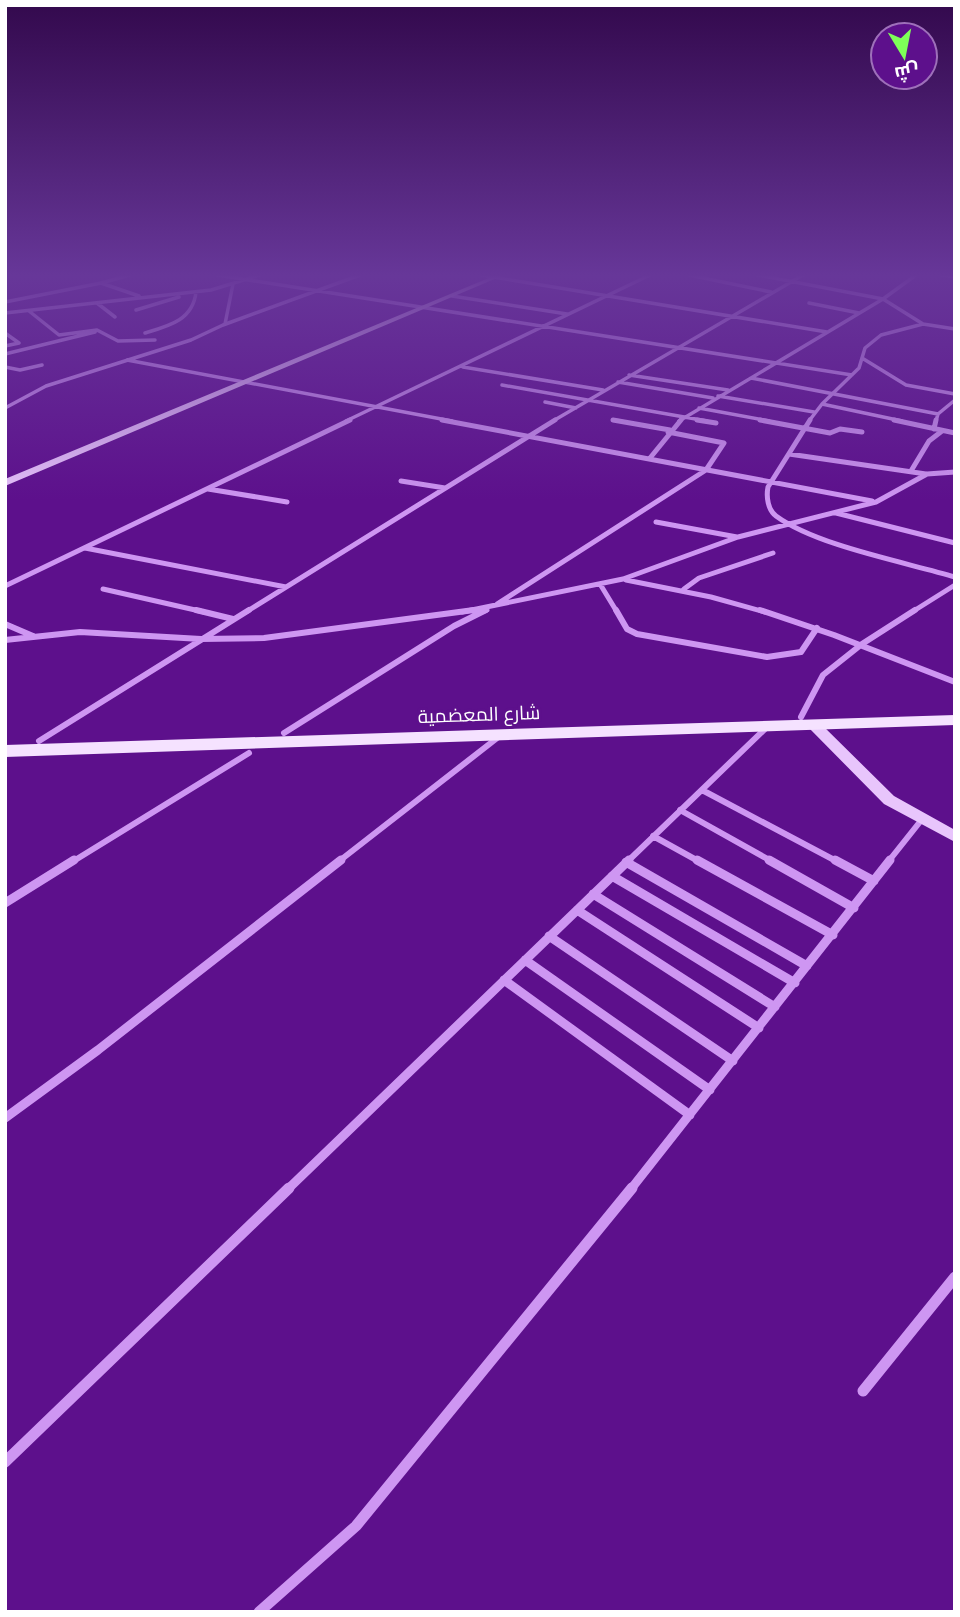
<svg xmlns="http://www.w3.org/2000/svg" width="960" height="1617" font-family="'Noto Sans',Cairo,sans-serif">
<style>
.lines{fill:none;stroke-linecap:round;stroke-linejoin:round}
.street-far4{stroke:#ce96f2;stroke-width:3.5}
.street-far3{stroke:#ce96f2;stroke-width:5}
.street-far2{stroke:#ce96f2;stroke-width:6}
.street-far1{stroke:#ce96f2;stroke-width:9}
.street{stroke:#ce96f2;stroke-width:11}
.secondary{fill:#e8c5fc;fill-rule:evenodd}
.primary{fill:#f5e2ff;fill-rule:evenodd}
.labels{text-anchor:middle;stroke-width:6;stroke-linejoin:round;paint-order:stroke}
.street-label{font-size:19px;fill:#fff;stroke:#5d108c}
</style>
<rect width="100%" height="100%" fill="#5d108c"/>
<g class="lines">
<path class="street-far4" d="M217,275L852,375
M481,275L827,332
M689,275L771,292
M758,275L883,299L923,324
M942,275L955,277
M101,283L130,275
M452,296L567,314
M5,302L101,283L139,296
M97,303L115,317
M809,303L859,313
M136,310L179,297
M29,311L59,335L97,330L118,341L155,340
M5,313L211,290L260,275
M225,324L233,284
M5,333L19,343L5,346
M145,333C169,326 193,320 196,292
M5,354L95,332
M862,358L906,385L955,394
M127,360L452,421
M5,367L20,370L42,365
M463,367L603,390
M629,375L728,390
M751,378L938,414
M618,382L713,398
M502,385L707,421
M718,396L814,412
M545,402L576,408
M5,408L46,386L191,340L223,325L360,275
M699,408L769,421
M613,420L621,421
M346,421L650,275
M553,421L803,275
M679,421L883,299L916,275
M809,421L822,404
M902,421L822,404L859,368L865,348L881,335L923,324L955,329
M936,421L938,414L955,400"/>
<path class="street-far3" d="M442,420L872,501
M613,420L670,430
M697,420L716,423
M760,420L830,433L840,429L862,432
M810,420L768,487C766,497 768,510 776,516C817,546 905,562 955,577
M894,420L955,433
M934,429L936,420
M789,454L926,474
M650,458L681,420
M911,471L929,441L942,431
M401,481L445,488
M208,489L287,502
M836,513L955,543
M656,522L737,537
M85,548L286,587
M626,580L711,597L765,612
M600,584L617,612
M5,586L350,420
M103,589L204,612
M684,589L699,578L773,553
M497,604L706,470L724,443L668,432
M246,612L555,420
M462,612L623,579L738,537L876,502L927,474L955,472
M482,612L487,610
M912,612L955,585"/>
<path class="street-far2" d="M196,610L233,619
M616,610L627,629L637,634L767,657L801,652L817,628
M760,610L834,635L955,682
M5,624L33,636
M5,640L80,632L201,639L264,638L474,610
M801,717L823,675L862,644L915,610
M284,733L454,626L486,610
M39,741L249,610
M702,790L838,862
M680,810L773,862
M653,836L700,862
M72,862L249,753
M338,862L501,735
M627,862L768,726
M888,862L923,818"/>
<path class="street-far1" d="M697,860L833,935
M769,860L854,908
M835,860L874,881
M626,862L807,966
M612,876L795,983
M593,894L775,1007
M5,903L74,860
M577,910L759,1028
M549,936L733,1061
M525,960L710,1090
M504,980L690,1115
M5,1118L98,1050L341,860
M288,1189L629,860
M631,1189L890,860"/>
<path class="street" d="M863,1391L955,1277
M5,1462L289,1188
M259,1612L356,1526L632,1188"/>
<path class="secondary" d="M496,275H504L5,486V479Z
M814,721L819,722L894,796L955,830V842L884,804L809,728L808,725L809,722Z"/>
<path class="primary" d="M955,715V725L5,757V745Z"/>
</g>
<linearGradient id="sky" x2="0" y2="1"><stop stop-color="#33094d"/><stop offset="0.55" stop-color="#673799"/><stop offset="1" stop-color="#673799" stop-opacity="0"/></linearGradient>
<rect width="960" height="501" fill="url(#sky)"/>
<g class="labels">
<g class="street-label">
<text transform="translate(479 714) rotate(-2)" y="7">شارع المعضمية</text>
</g>
</g>
<rect width="960" height="1617" fill="none" stroke="#ffffff" stroke-width="14"/>
<g transform="translate(904 56) rotate(170)"><circle r="33" fill="#5d108c" stroke="#9e70ba" stroke-width="2"/>
<path d="M0-5L12 26L0 18L-12 26Z" fill="#7eff58"/>
<text y="-10" font-size="19" font-weight="bold" text-anchor="middle" fill="#ffffff">ش</text>
</g>
</svg>
